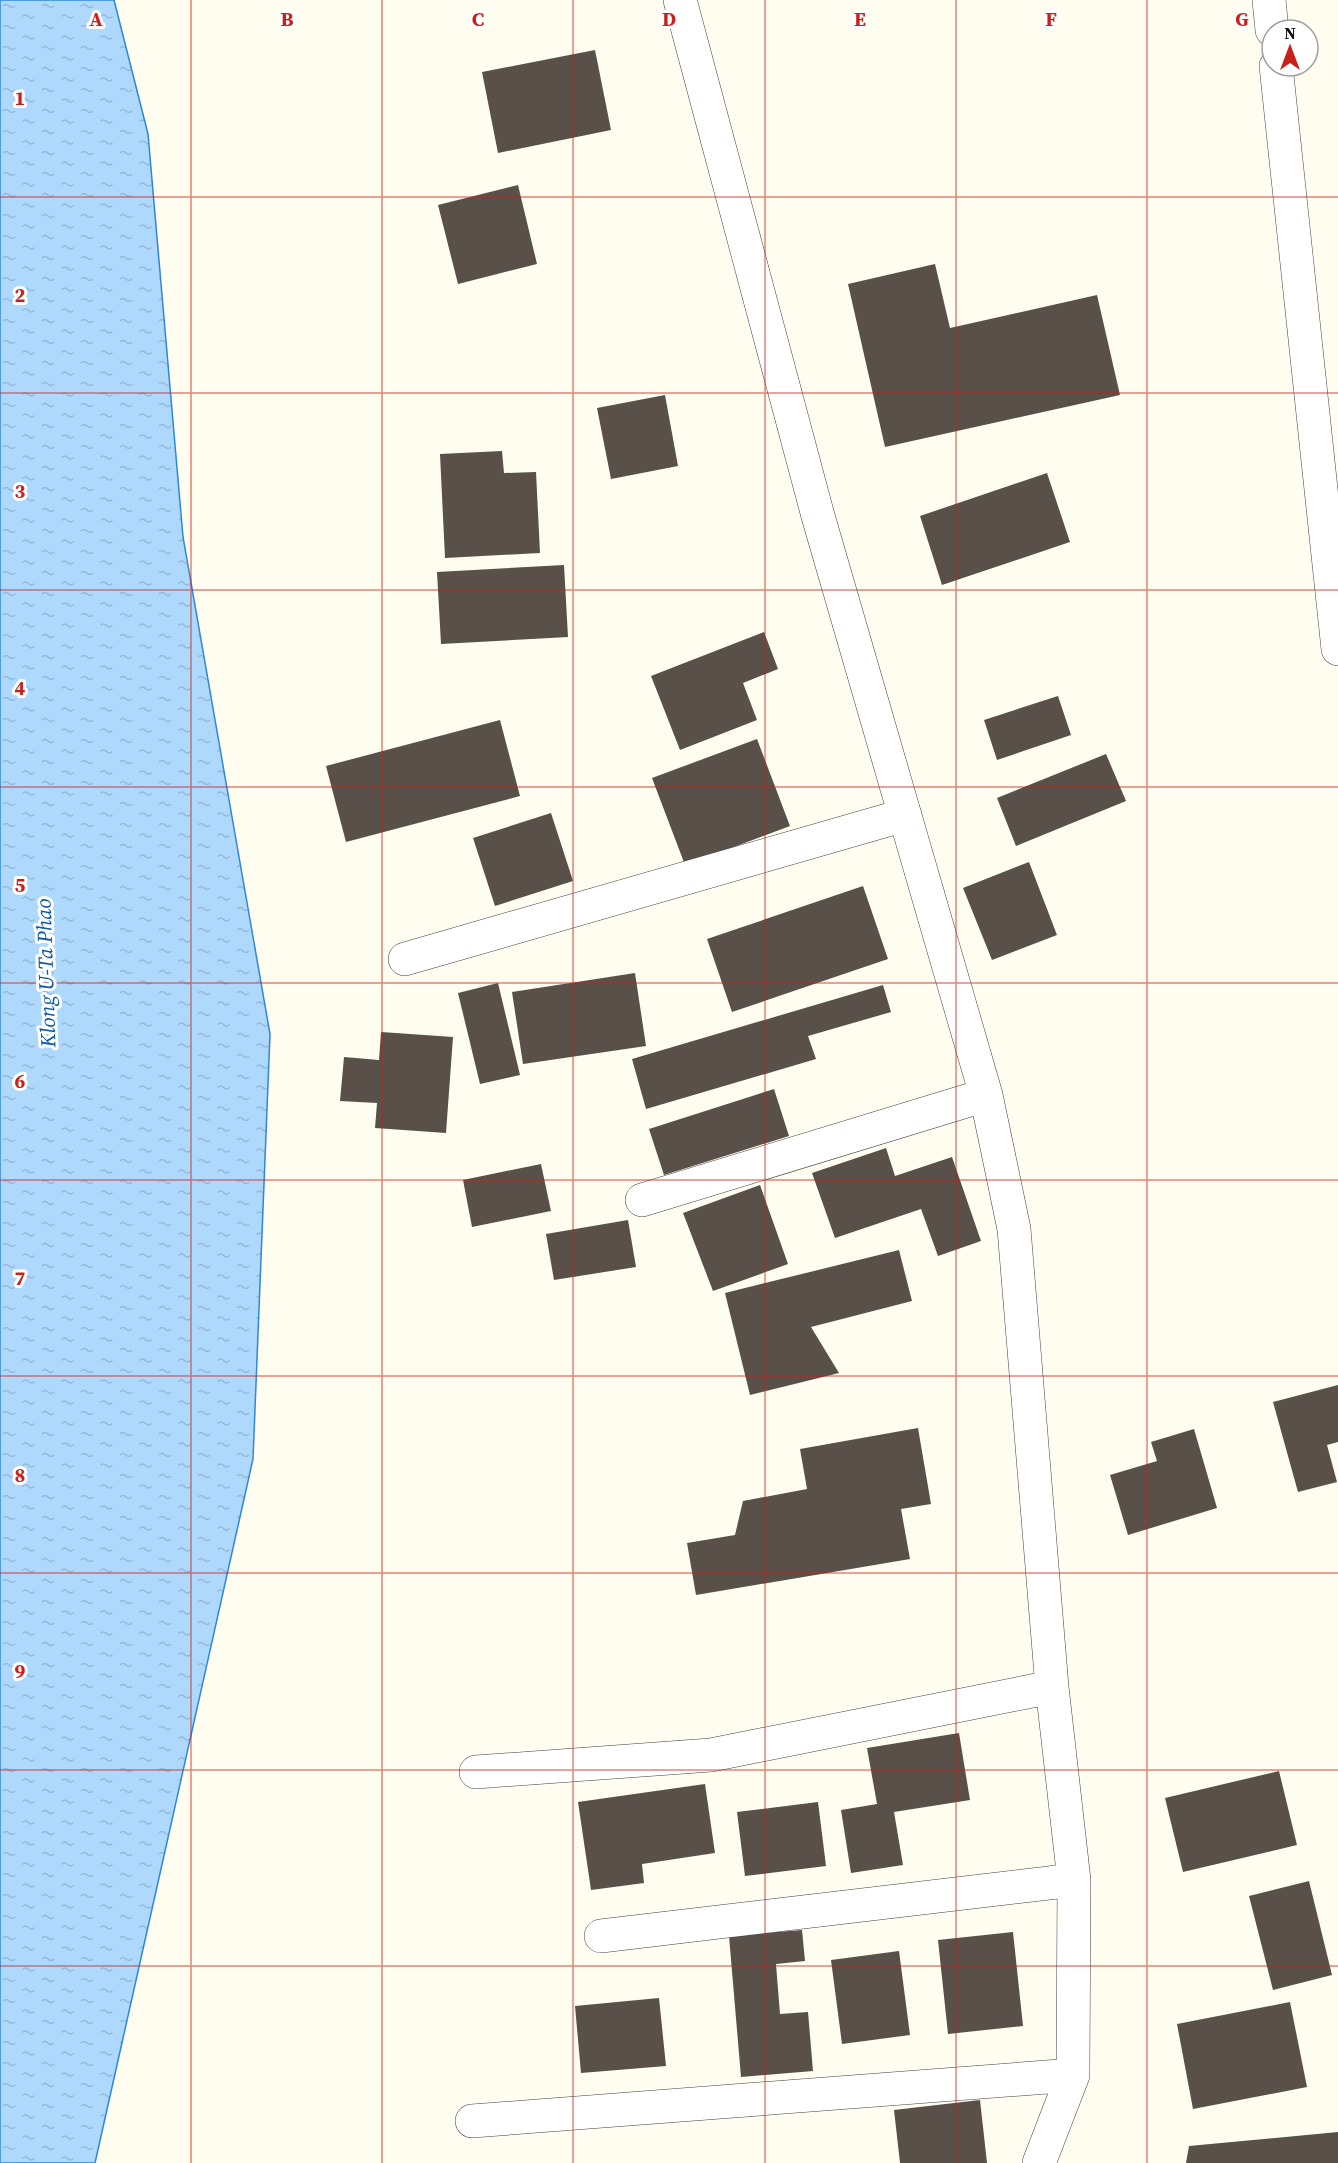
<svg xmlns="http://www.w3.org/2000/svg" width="1338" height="2163" font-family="'Source Serif 4',serif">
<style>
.water{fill:url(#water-ripples);stroke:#2e87da;stroke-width:1.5}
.building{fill:#585049}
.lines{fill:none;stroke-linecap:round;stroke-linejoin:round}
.minor-casing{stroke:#414141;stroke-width:34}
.minor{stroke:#fff;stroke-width:33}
.grid{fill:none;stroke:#cb1f19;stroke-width:1.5;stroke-opacity:0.55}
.labels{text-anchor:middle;stroke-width:6;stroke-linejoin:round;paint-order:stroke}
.water-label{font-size:21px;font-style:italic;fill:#0b59ac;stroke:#fff}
.grid-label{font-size:20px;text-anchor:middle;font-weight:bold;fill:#cb1f19;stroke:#fff;stroke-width:6;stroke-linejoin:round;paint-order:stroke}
</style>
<defs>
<pattern id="water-ripples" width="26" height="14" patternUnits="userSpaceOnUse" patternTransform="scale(1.5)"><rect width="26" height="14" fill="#aed8fc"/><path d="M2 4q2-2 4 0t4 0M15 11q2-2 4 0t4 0" fill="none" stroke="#94b8d7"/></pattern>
</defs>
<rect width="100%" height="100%" fill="#fffdef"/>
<path class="water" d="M0,0H114L148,134L183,537L270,1034L253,1459L95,2163H0Z"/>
<path class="building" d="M595,50L611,130L498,153L482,72Z
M518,185L537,264L458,284L438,205Z
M935,264L950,328L1097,295L1120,395L885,447L848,284Z
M665,395L678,466L611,479L597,408Z
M502,451L504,473L536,472L540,553L445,558L440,454Z
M1047,473L1070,542L942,585L920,516Z
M564,565L568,637L441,644L437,572Z
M764,632L778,669L743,683L757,720L680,750L651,676Z
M1058,696L1071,735L997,760L984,720Z
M500,720L520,796L346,842L326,766Z
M757,739L790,826L685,865L652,778Z
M1106,754L1126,801L1016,846L997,798Z
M551,813L573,881L495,906L473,838Z
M1029,862L1057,935L992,960L963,888Z
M863,886L888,959L732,1012L707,939Z
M635,973L646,1046L523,1064L512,992Z
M498,983L520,1075L480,1084L458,993Z
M883,985L891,1012L808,1036L816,1059L646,1109L632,1059Z
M381,1032L453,1037L446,1133L375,1128L377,1103L340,1101L344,1057L379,1060Z
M774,1089L789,1136L664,1175L649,1129Z
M886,1148L895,1176L952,1157L981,1241L938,1256L921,1209L835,1238L812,1173Z
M541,1164L551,1211L472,1227L463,1180Z
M760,1185L788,1264L713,1291L683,1213Z
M628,1220L636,1267L554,1280L546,1234Z
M899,1250L912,1301L811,1327L839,1373L750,1395L725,1293Z
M1338,1385V1442L1327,1445L1337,1482L1298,1492L1273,1402Z
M918,1428L931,1504L901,1509L910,1559L696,1595L687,1543L735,1535L743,1501L807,1489L800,1449Z
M1194,1429L1217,1508L1128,1535L1110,1475L1157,1461L1151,1442Z
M959,1733L970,1800L894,1812L903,1865L851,1873L841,1810L877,1804L867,1748Z
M1279,1771L1297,1845L1183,1872L1165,1798Z
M705,1784L715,1853L642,1864L644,1883L591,1890L578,1802Z
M818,1802L826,1866L745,1876L737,1812Z
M1309,1881L1332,1975L1273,1990L1249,1896Z
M802,1930L805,1961L776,1964L780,2014L808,2012L813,2071L741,2077L729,1936Z
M1013,1932L1023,2026L948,2034L938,1940Z
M899,1951L910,2035L842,2044L831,1960Z
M659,1998L666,2066L581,2073L575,2006Z
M1290,2002L1307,2087L1193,2109L1177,2024Z
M980,2100L987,2163H900L894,2110Z
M1338,2132V2163H1186L1189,2146Z"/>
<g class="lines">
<g class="minor-casing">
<path id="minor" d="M680,0L818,516L986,1095L1014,1229L1052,1687L1074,1880L1073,2075L1039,2163
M1269,0L1272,30
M1276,66L1338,649
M405,959L905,815
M642,1200L986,1095
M476,1772L711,1755L1052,1687
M601,1936L1074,1880
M472,2121L1073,2075"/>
</g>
<use href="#minor" class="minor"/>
</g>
<path class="grid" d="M191,0V2163M382,0V2163M573,0V2163M765,0V2163M956,0V2163M1147,0V2163M0,197H1338M0,393H1338M0,590H1338M0,787H1338M0,983H1338M0,1180H1338M0,1376H1338M0,1573H1338M0,1770H1338M0,1966H1338"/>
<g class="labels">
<g class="water-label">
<text transform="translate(46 973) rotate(-92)" y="7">Klong U-Ta Phao</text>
</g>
</g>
<g class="grid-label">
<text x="96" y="26">A</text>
<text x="287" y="26">B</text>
<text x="478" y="26">C</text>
<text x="669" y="26">D</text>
<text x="860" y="26">E</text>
<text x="1051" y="26">F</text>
<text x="1242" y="26">G</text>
<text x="20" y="105">1</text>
<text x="20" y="302">2</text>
<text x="20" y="498">3</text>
<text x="20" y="695">4</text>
<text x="20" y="892">5</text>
<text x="20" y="1088">6</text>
<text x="20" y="1285">7</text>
<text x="20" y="1482">8</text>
<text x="20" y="1678">9</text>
</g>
<g transform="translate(1290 48)"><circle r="28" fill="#ffffff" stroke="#9f9f9f" stroke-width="1.5"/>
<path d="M0-4.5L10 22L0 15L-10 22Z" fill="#cb1f19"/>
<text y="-9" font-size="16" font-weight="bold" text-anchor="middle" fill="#0e0e0e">N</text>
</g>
</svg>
